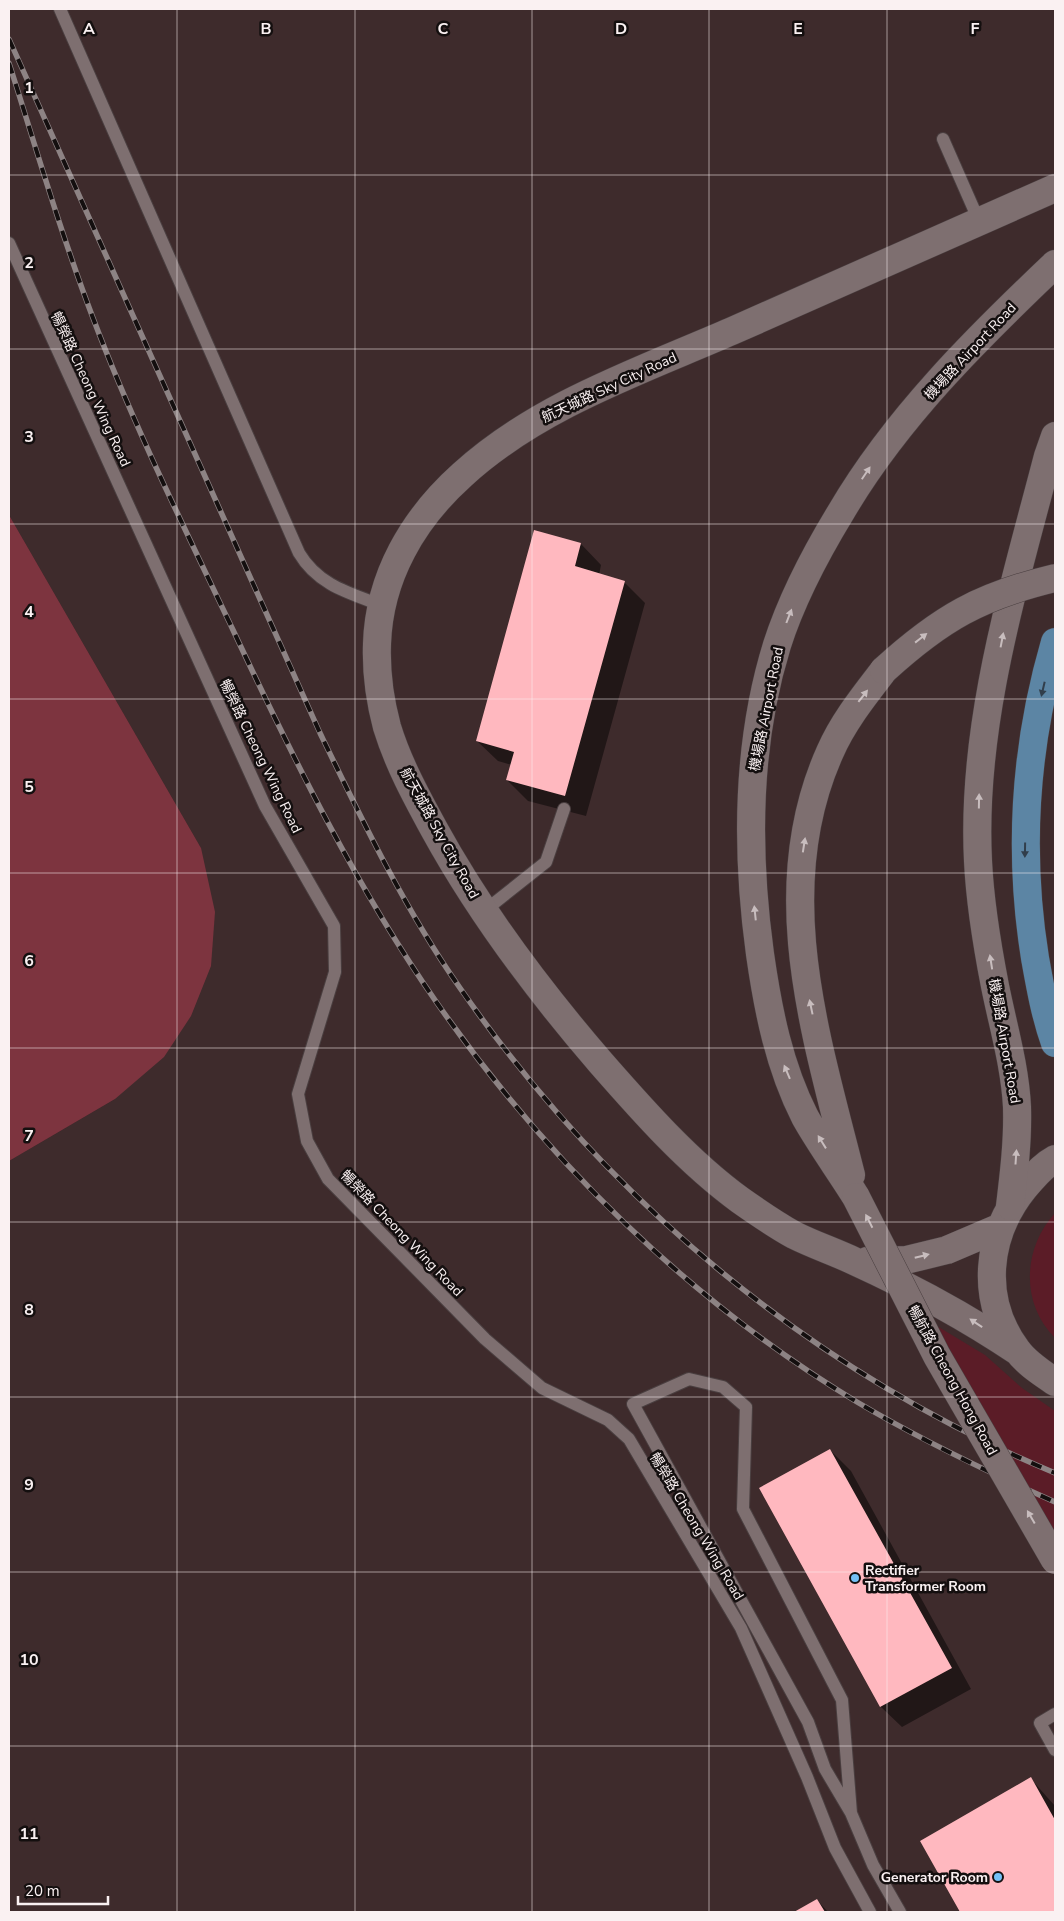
<svg xmlns="http://www.w3.org/2000/svg" width="1064" height="1921" font-family="'Nunito Sans','Noto Sans TC',sans-serif">
<style>
.built{fill:#3e2b2c}
.green{fill:#5b1c27}
.water{fill:#7d343f}
.shadow{fill:#0007}
.building{fill:#ffb8bf}
.lines{fill:none;stroke-linecap:round;stroke-linejoin:round}
.service-casing{stroke:#4a3f40;stroke-width:14}
.tertiary-casing{stroke:#4a3f40;stroke-width:29}
.secondary-casing{stroke:#4a3f40;stroke-width:29}
.primary-casing{stroke:#4a3f40;stroke-width:29}
.service{stroke:#7e6f70;stroke-width:12}
.tertiary{stroke:#7e6f70;stroke-width:28}
.secondary{stroke:#7e6f70;stroke-width:28}
.primary{stroke:#5c85a4;stroke-width:28}
.rail-casing{stroke:#8d8384;stroke-width:5.5}
.rail{stroke:#140f0f;stroke-width:4;stroke-dasharray:11;stroke-linecap:butt}
.tertiary-bridge-casing{stroke:#4a3f40;stroke-width:29;stroke-linecap:butt}
.tertiary-bridge{stroke:#7e6f70;stroke-width:28}
.oneway{fill:#c8bdbe}
.oneway2{fill:#313e4b}
.grid{fill:none;stroke:#faf1f2;stroke-width:1;stroke-opacity:0.55}
.poi-dot{fill:#74c0f6;stroke:#140f0f;stroke-width:2}
.labels{text-anchor:middle;stroke-width:5;stroke-linejoin:round;paint-order:stroke}
.street-label{font-size:14px;fill:#faf1f2;stroke:#140f0f}
.poi-label{font-size:14px;font-weight:bold;fill:#faf1f2;stroke:#140f0f;text-anchor:start}
.grid-label{font-size:16px;text-anchor:middle;font-weight:bold;fill:#faf1f2;stroke:#140f0f;stroke-width:5;stroke-linejoin:round;paint-order:stroke}
</style>
<rect width="100%" height="100%" fill="#302425"/>
<path class="built" d="M9,9H1055V1912H9V1161L115,1099L201,848L9,515Z"/>
<path class="green" d="M1055,1213V1338C1020,1303 1023,1248 1055,1213Z
M927,1320L985,1355L1022,1388L1055,1411V1536Z"/>
<path class="water" d="M9,515L201,848L215,912L211,966L191,1016L164,1057L115,1099L9,1161Z"/>
<path class="shadow" d="M581,544L601,565L599,575L624,582L645,603L586,816L528,801L507,780L512,765L498,761L477,741Z
M830,1450L851,1471L971,1689L902,1727L881,1707L761,1489Z
M1031,1779L1055,1806V1912H962L921,1842Z
M817,1900L828,1912H797Z"/>
<path class="building" d="M534,530L581,543L575,566L625,581L565,796L506,780L514,752L476,741Z
M830,1449L952,1668L880,1707L759,1488Z
M1031,1777L1055,1820V1912H960L920,1841Z
M817,1899L825,1912H794Z"/>
<g class="lines">
<g class="service-casing">
<path id="service" d="M60,9L299,553C318,585 349,593 381,605
M943,139L979,221
M9,243L265,806L334,926L335,972L298,1094L307,1141L328,1179L485,1339L542,1388L608,1420L629,1439L741,1628L807,1777L835,1848L870,1912
M483,912L546,862L564,809
M689,1379L723,1387L746,1407L743,1509L842,1700L851,1813L825,1769L808,1722L633,1404Z
M1055,1714L1040,1723L1055,1750
M851,1813L873,1865L900,1912"/>
</g>
<g class="tertiary-casing">
<path id="tertiary" d="M1055,1159C1042,1166 1035,1176 1025,1187C986,1235 979,1299 1017,1350C1026,1363 1042,1373 1055,1382
M851,1175C816,1036 768,890 830,752C843,722 864,696 884,670
M856,1197C840,1171 820,1144 805,1117C779,1066 768,1010 760,954C746,852 746,745 777,645C792,598 816,553 841,512C896,418 977,338 1055,264
M867,1261L906,1260L947,1250L1001,1227
M1017,1351C965,1316 911,1287 854,1261C835,1252 814,1245 794,1235C776,1225 757,1212 740,1200C688,1162 643,1111 601,1063C538,990 480,913 434,829C416,796 398,763 387,727C380,701 376,671 377,644C379,577 413,519 462,475C537,406 640,371 732,331C840,284 947,235 1055,188"/>
</g>
<g class="secondary-casing">
<path id="secondary" d="M1010,1206C1014,1173 1018,1140 1017,1107C1015,1066 1003,1026 995,986C987,945 980,903 978,861C971,724 1014,587 1048,456L1055,436"/>
</g>
<g class="primary-casing">
<path id="primary" d="M1055,642C1025,745 1018,852 1035,958C1040,986 1045,1015 1055,1043"/>
</g>
<use href="#service" class="service"/>
<use href="#tertiary" class="tertiary"/>
<use href="#secondary" class="secondary"/>
<use href="#primary" class="primary"/>
<g class="rail-casing">
<path id="rail" d="M9,39L320,733C362,820 404,908 460,988C608,1201 814,1373 1055,1473
M9,63C36,148 61,234 93,318C133,424 184,527 233,630C293,758 356,887 437,1003C548,1162 691,1302 857,1402C921,1440 988,1472 1055,1502"/>
</g>
<use href="#rail" class="rail"/>
<g class="tertiary-bridge-casing">
<path id="tertiary-bridge" d="M884,670C941,618 980,596 1055,578
M856,1197L937,1356L1055,1560"/>
</g>
<use href="#tertiary-bridge" class="tertiary-bridge"/>
</g>
<defs><path id="oneway-solid" d="M-6-.8H1V-3.2L6.5 0L1 3.2V.8H-6Z" transform="scale(1.25)"/></defs>
<g class="oneway">
<use href="#oneway-solid" transform="translate(866 473) rotate(-56)"/>
<use href="#oneway-solid" transform="translate(789 616) rotate(-69)"/>
<use href="#oneway-solid" transform="translate(921 638) rotate(-38)"/>
<use href="#oneway-solid" transform="translate(1002 640) rotate(-79)"/>
<use href="#oneway-solid" transform="translate(863 696) rotate(-52)"/>
<use href="#oneway-solid" transform="translate(979 801) rotate(-89)"/>
<use href="#oneway-solid" transform="translate(804 845) rotate(-81)"/>
<use href="#oneway-solid" transform="translate(755 913) rotate(-96)"/>
<use href="#oneway-solid" transform="translate(991 962) rotate(-99)"/>
<use href="#oneway-solid" transform="translate(811 1007) rotate(-102)"/>
<use href="#oneway-solid" transform="translate(787 1072) rotate(-113)"/>
<use href="#oneway-solid" transform="translate(822 1142) rotate(-122)"/>
<use href="#oneway-solid" transform="translate(1016 1157) rotate(-86)"/>
<use href="#oneway-solid" transform="translate(869 1221) rotate(-117)"/>
<use href="#oneway-solid" transform="translate(922 1256) rotate(-14)"/>
<use href="#oneway-solid" transform="translate(976 1323) rotate(-146)"/>
<use href="#oneway-solid" transform="translate(1031 1517) rotate(-120)"/>
</g>
<g class="oneway2">
<use href="#oneway-solid" transform="translate(1043 689) rotate(103)"/>
<use href="#oneway-solid" transform="translate(1025 850) rotate(91)"/>
</g>
<path class="grid" d="M177,9V1912M355,9V1912M532,9V1912M709,9V1912M887,9V1912M9,175H1055M9,349H1055M9,524H1055M9,699H1055M9,873H1055M9,1048H1055M9,1222H1055M9,1397H1055M9,1572H1055M9,1746H1055"/>
<g class="poi-dot">
<circle cx="855" cy="1578" r="5"/>
<circle cx="998" cy="1877" r="5"/>
</g>
<g class="labels">
<g class="street-label">
<text transform="translate(970 351) rotate(-47)" y="5">機場路 Airport Road</text>
<text transform="translate(609 387) rotate(-25)" y="5">航天城路 Sky City Road</text>
<text transform="translate(91 389) rotate(65)" y="5">暢榮路 Cheong Wing Road</text>
<text transform="translate(766 709) rotate(-79)" y="5">機場路 Airport Road</text>
<text transform="translate(261 756) rotate(64)" y="5">暢榮路 Cheong Wing Road</text>
<text transform="translate(440 833) rotate(61)" y="5">航天城路 Sky City Road</text>
<text transform="translate(1005 1041) rotate(80)" y="5">機場路 Airport Road</text>
<text transform="translate(402 1233) rotate(46)" y="5">暢榮路 Cheong Wing Road</text>
<text transform="translate(953 1380) rotate(61)" y="5">暢航路 Cheong Hong Road</text>
<text transform="translate(697 1526) rotate(59)" y="5">暢榮路 Cheong Wing Road</text>
</g>
<g class="poi-label">
<text x="865" y="1575">Rectifier<tspan x="865" dy="16">Transformer Room</tspan></text>
<text x="988" y="1882" text-anchor="end">Generator Room</text>
</g>
</g>
<g class="grid-label">
<text x="89" y="34">A</text>
<text x="266" y="34">B</text>
<text x="443" y="34">C</text>
<text x="621" y="34">D</text>
<text x="798" y="34">E</text>
<text x="975" y="34">F</text>
<text x="29" y="93">1</text>
<text x="29" y="268">2</text>
<text x="29" y="442">3</text>
<text x="29" y="617">4</text>
<text x="29" y="792">5</text>
<text x="29" y="966">6</text>
<text x="29" y="1141">7</text>
<text x="29" y="1315">8</text>
<text x="29" y="1490">9</text>
<text x="29" y="1665">10</text>
<text x="29" y="1839">11</text>
</g>
<rect width="1064" height="1921" fill="none" stroke="#faf1f2" stroke-width="20"/>
<path d="M18 1896v8h90v-8" fill="none" stroke="#faf1f2" stroke-width="2.5"/>
<text x="25" y="1896" font-size="15" fill="#faf1f2" stroke="#140f0f" stroke-width="4" paint-order="stroke">20 m</text>
</svg>
